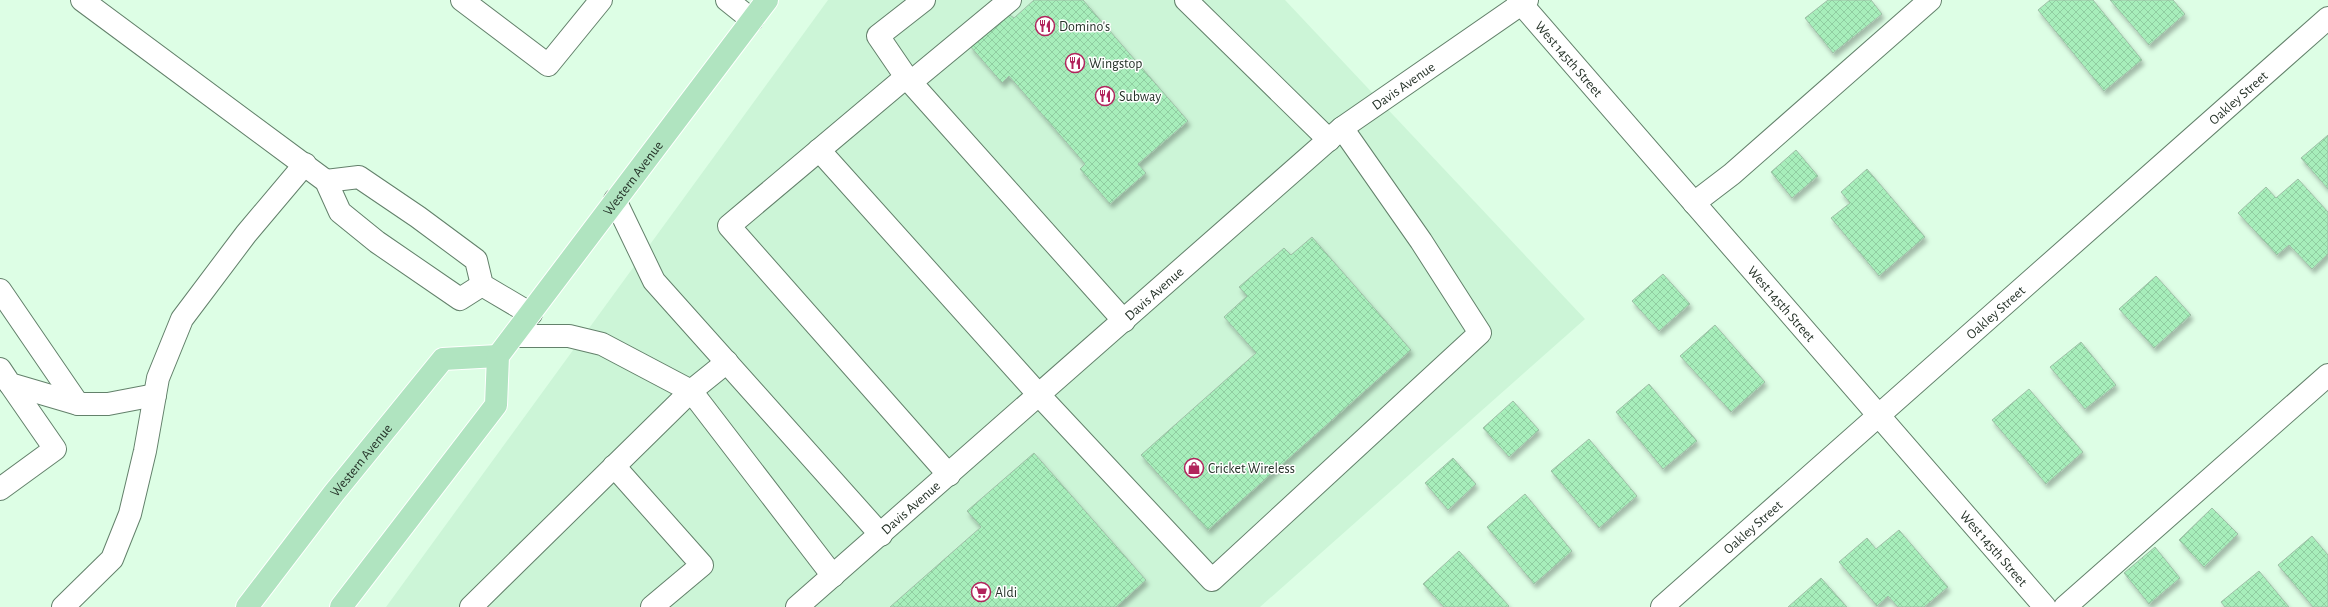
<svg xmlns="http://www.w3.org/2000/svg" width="2328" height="607" font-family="'Alegreya Sans',sans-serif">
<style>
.built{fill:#ccf5d7}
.building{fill:url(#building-cross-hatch);stroke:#9fbfa7;filter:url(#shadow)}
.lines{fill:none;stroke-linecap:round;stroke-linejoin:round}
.minor-casing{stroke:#63816b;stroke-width:24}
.major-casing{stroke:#fff;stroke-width:24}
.minor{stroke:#fff;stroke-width:22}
.major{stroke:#b0e4c0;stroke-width:22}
.labels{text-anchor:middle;stroke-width:3;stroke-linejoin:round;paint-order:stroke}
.poi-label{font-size:14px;fill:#253228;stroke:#fff;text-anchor:start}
.street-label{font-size:14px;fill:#253228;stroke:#fff}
</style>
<defs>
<pattern id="building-cross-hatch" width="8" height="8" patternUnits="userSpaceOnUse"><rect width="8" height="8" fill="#a7eebb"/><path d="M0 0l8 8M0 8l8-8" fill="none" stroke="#90cda1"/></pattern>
<filter id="shadow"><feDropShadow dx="2.5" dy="4.5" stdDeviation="2" flood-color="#0004"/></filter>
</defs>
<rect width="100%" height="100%" fill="#ddfee5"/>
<path class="built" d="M828,0H1285L1585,319L1260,607H386Z"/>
<path class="building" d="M1034,0H1083L1188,121L1138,164L1146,173L1110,204L1080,169L1085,164L1009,76L1002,83L970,46L1007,13L1014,18Z
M1828,0H1871L1882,14L1833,53L1805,18Z
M2050,0H2093L2142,60L2104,91L2038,10Z
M2110,0H2173L2185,14L2149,45Z
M2328,135V189L2301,158Z
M1796,150L1818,176L1792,198L1771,172Z
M1867,169L1925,237L1879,276L1831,218L1850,203L1841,192Z
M2298,179L2328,212V254L2312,269L2289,245L2277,255L2238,213L2266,187L2276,198Z
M1312,237L1411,350L1208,530L1141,455L1256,353L1224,317L1247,296L1239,287L1284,248L1291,255Z
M1663,274L1690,304L1659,331L1632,301Z
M2156,276L2191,315L2154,348L2119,309Z
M1715,325L1765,382L1731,412L1680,356Z
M2081,342L2116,385L2085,409L2050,367Z
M1649,384L1697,441L1663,469L1616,412Z
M2029,389L2083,452L2046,484L1992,420Z
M1513,401L1539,430L1509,457L1483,428Z
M1589,439L1637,496L1599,528L1551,471Z
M1034,453L1146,580L1116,607H890L981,527L967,511Z
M1453,458L1476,484L1448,510L1425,483Z
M1525,494L1572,551L1534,584L1487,527Z
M2212,508L2238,534L2204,567L2179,540Z
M1899,530L1948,587L1924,607H1898L1888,596L1877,606L1839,562L1867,538L1876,549Z
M2312,536L2328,555V607H2313L2278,565Z
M2155,547L2180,578L2149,604L2124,573Z
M1459,551L1509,606L1508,607H1444L1423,584Z
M2259,571L2289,607H2225L2221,602Z
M1821,578L1847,607H1788Z"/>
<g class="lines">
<g class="minor-casing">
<g id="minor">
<path d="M82,0L326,181L340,212L377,242L460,299L482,285"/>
<path d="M462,0L548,65L601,0"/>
<path d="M727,0L752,20"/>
<path d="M924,0L878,36L906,77L729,226L949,475"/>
<path d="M1186,0L1329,140"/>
<path id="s1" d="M1518,0L2045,607"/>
<path d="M906,77L1124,321"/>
<path d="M911,82L1010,0"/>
<path d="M819,150L1039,395L1212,580L1480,333L1421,241L1342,128"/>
<path d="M326,181L359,177L418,217L476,260L482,285L531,314"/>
<path d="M615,200L654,281L881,535"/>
<path d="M1694,203L1732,174L1930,0"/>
<path d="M0,290L78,404"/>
<path d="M515,336H569L602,344L691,391L833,576"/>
<path d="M0,369L10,384L78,404H108L155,395"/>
<path d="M614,466L702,565L652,607"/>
<path d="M0,489L55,449L10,384"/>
<path d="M63,607L112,559L130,514L145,451L158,378L182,319L246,234L305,164"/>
<path d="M471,607L691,391L727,362"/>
<path id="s2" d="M797,607L1342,128L1527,0"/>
<path id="s3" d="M1662,607L2328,18"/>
<path d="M2065,607L2328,375"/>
</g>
</g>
<g class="major-casing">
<g id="major">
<path id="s4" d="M247,607L334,493L443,359L498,356"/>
<path id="s5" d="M341,607L496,405L498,356L767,0"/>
</g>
</g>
<use href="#minor" class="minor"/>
<use href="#major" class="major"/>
</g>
<defs>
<g id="restaurant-ring" transform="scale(1)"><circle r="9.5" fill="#fff" stroke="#b1245c" stroke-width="1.5"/><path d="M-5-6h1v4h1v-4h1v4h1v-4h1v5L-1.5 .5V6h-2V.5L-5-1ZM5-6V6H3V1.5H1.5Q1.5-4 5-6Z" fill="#b1245c"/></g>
<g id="shop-ring" transform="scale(1)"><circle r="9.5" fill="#fff" stroke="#b1245c" stroke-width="1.5"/><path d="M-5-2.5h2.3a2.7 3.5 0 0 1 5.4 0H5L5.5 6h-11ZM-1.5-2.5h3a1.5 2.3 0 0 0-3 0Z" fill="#b1245c"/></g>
<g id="supermarket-ring" transform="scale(1)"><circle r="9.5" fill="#fff" stroke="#b1245c" stroke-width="1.5"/><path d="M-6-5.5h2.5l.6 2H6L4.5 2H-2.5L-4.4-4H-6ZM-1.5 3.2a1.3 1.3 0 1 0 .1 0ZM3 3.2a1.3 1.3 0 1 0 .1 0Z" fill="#b1245c"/></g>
</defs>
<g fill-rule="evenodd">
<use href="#restaurant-ring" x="1045" y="26"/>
<use href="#restaurant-ring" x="1075" y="63"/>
<use href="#restaurant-ring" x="1105" y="96"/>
<use href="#shop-ring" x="1194" y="468"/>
<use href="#supermarket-ring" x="981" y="592"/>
</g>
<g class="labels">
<g class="poi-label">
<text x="1059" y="31">Domino's</text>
<text x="1089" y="68">Wingstop</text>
<text x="1119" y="101">Subway</text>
<text x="1208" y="473">Cricket Wireless</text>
<text x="995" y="597">Aldi</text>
</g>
<g class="street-label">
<text dy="5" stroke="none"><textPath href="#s1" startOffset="78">West 145th Street</textPath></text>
<text dy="5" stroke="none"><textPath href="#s2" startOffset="800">Davis Avenue</textPath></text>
<text dy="5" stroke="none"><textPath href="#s3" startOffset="769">Oakley Street</textPath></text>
<text dy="5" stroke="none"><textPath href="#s5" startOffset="527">Western Avenue</textPath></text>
<text dy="5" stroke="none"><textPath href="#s2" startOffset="475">Davis Avenue</textPath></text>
<text dy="5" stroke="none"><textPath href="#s1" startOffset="402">West 145th Street</textPath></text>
<text dy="5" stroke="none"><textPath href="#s3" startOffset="445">Oakley Street</textPath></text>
<text dy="5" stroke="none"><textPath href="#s4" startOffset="186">Western Avenue</textPath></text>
<text dy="5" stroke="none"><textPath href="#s2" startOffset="151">Davis Avenue</textPath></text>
<text dy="5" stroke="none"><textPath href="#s3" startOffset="121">Oakley Street</textPath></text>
<text dy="5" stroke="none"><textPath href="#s1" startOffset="726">West 145th Street</textPath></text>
</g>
</g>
</svg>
